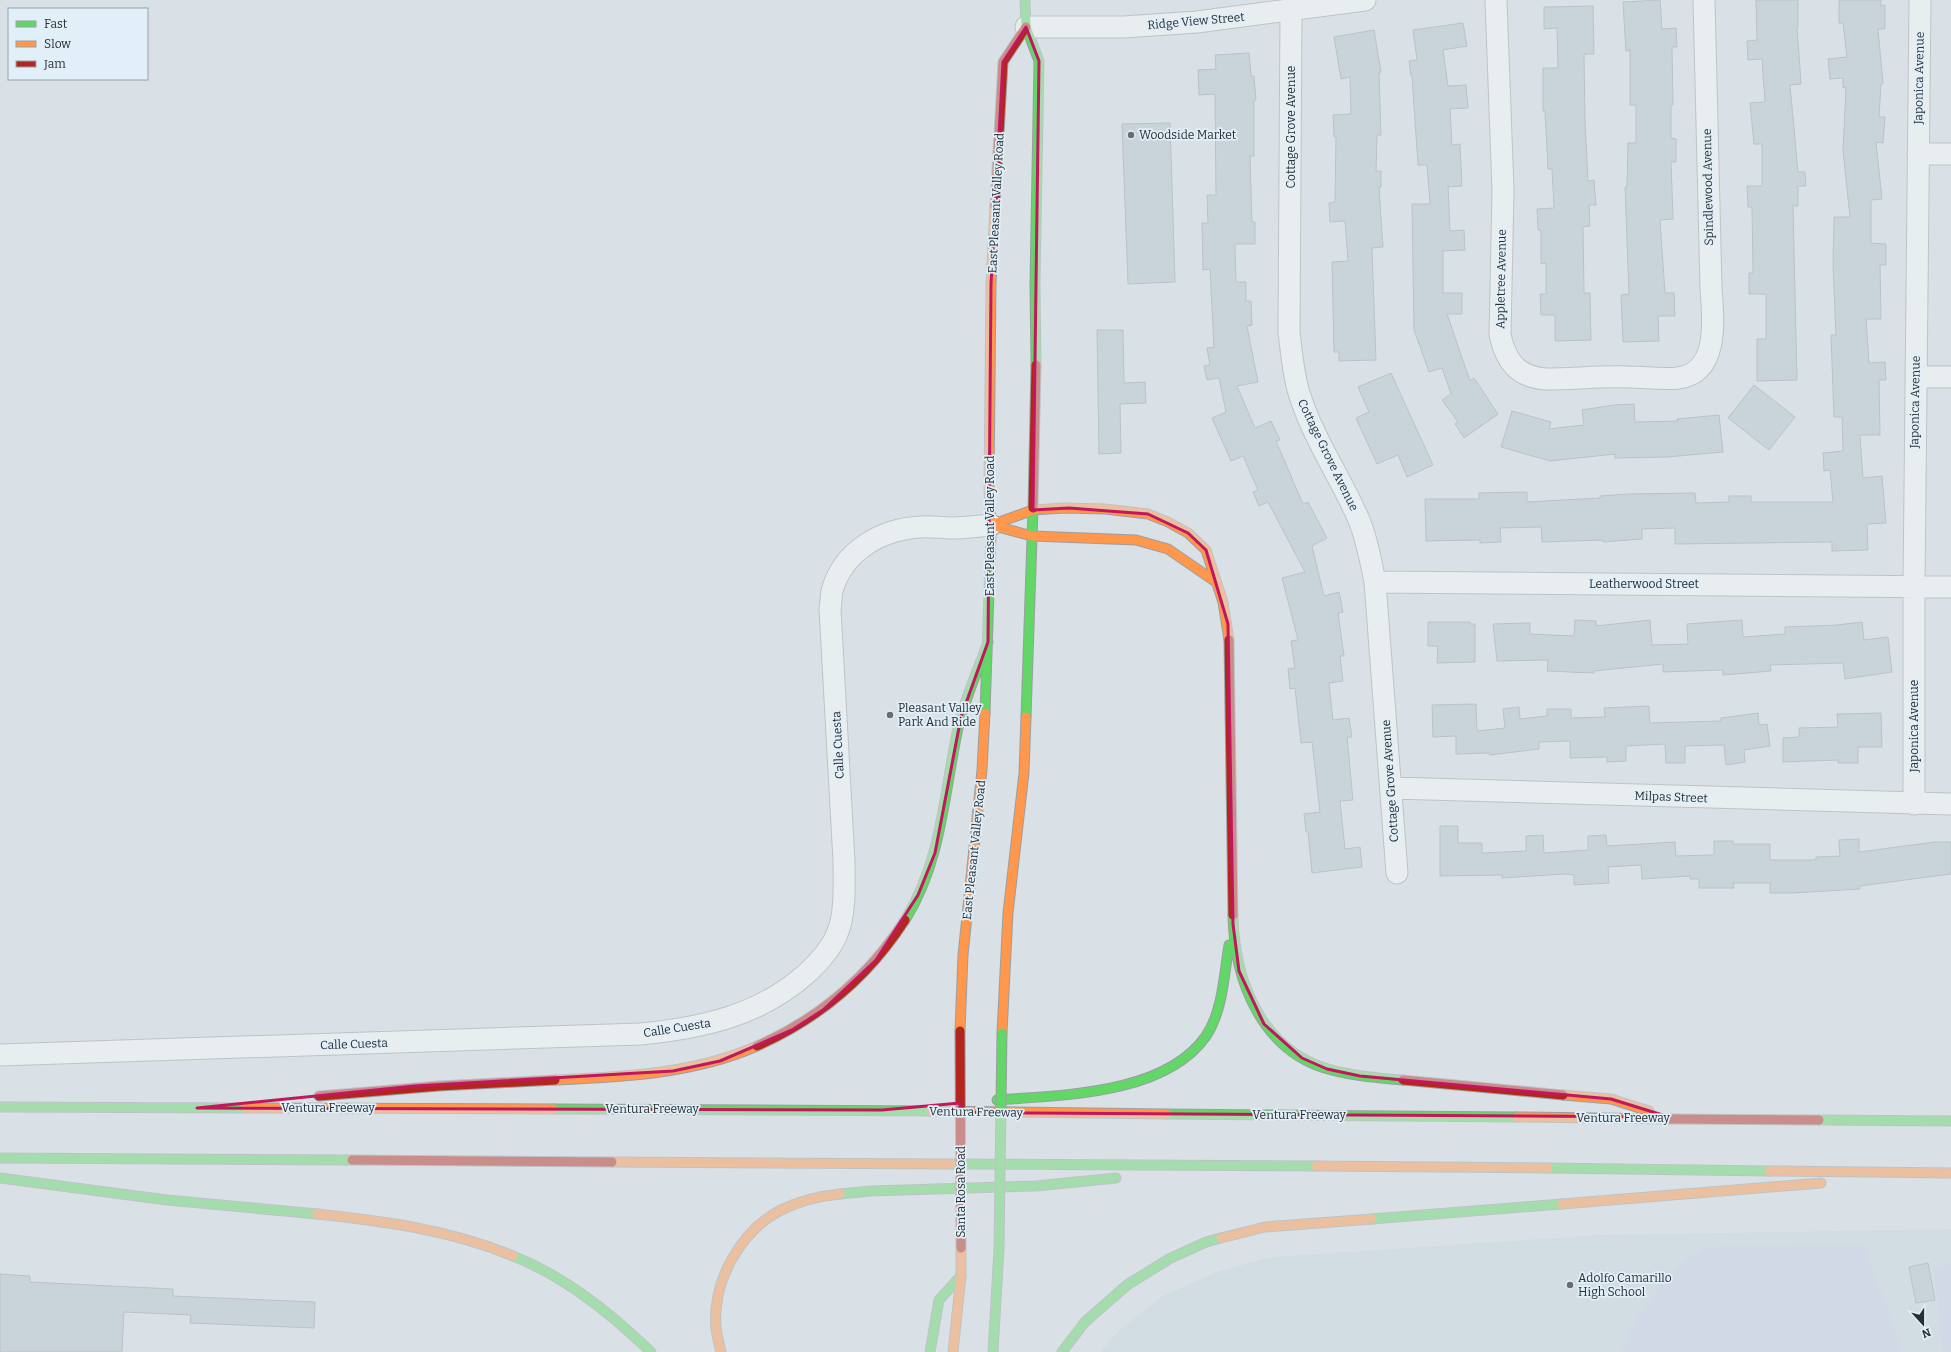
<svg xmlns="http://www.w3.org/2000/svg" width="1951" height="1352" font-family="Bitter,serif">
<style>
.built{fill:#c6d5e0}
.green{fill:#c5cde6}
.building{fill:#b2c3ca;stroke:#969ca0}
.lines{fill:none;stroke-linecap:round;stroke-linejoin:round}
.street-casing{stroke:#999fa3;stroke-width:23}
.fast-casing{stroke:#999fa3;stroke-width:11}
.slow-casing{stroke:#999fa3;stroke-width:11}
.jam-casing{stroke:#999fa3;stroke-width:11}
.street{stroke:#f9fafb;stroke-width:21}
.fast{stroke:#63d668;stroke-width:9}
.slow{stroke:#ff974d;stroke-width:9}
.jam{stroke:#b3261e;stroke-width:9}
.fast-bridge-casing{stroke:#999fa3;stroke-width:11;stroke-linecap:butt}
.jam-bridge-casing{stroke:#999fa3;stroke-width:11;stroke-linecap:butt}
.fast-bridge{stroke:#63d668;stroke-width:9}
.jam-bridge{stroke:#b3261e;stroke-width:9}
.marked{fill:none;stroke:#c2185b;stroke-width:3;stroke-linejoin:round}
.poi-dot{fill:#676d71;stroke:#e1eff9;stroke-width:1.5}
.labels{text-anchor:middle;stroke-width:3.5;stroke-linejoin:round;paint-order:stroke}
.street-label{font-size:12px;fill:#292e32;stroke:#e1eff9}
.poi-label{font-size:12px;fill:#292e32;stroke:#e1eff9;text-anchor:start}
</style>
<rect width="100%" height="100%" fill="#dae1e6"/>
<path class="built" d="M1951,1229V1352H1100L1119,1330L1161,1297L1216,1272L1272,1257L1599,1235Z"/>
<path class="green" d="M1864,1245L1903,1352H1621C1636,1312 1668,1268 1706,1247Z
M1951,1265V1352H1943L1934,1266Z"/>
<path class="building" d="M1660,0L1662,29L1676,28L1677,47H1672L1673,105H1671V138L1676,139V162H1671L1673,219L1660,220L1665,293H1674L1675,316H1658L1659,341L1623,342L1621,295L1629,294L1625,187H1627L1628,143H1636V105H1630V50L1626,51L1623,2Z
M1756,0H1798V27H1797L1801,84L1790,85L1798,172H1805L1806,186H1798V206H1793L1797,380L1757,381V339H1766V294H1749V273H1753L1752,207H1748L1747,186H1762V144H1754L1750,103L1765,102L1762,59L1748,60L1747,41L1757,40Z
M1839,0H1881V6L1885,5V29H1878L1883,84H1881L1879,117H1885L1883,143L1876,142L1882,199L1871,200V243L1886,244V265H1880L1881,319H1866L1869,363L1885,362L1886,380H1879L1880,435H1860L1863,478L1882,476L1886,523L1867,524L1868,550L1832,551V542L1675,544V528L1642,529V539L1603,542V540L1542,542L1541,527L1500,528L1501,542L1480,543V540L1426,541L1425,499H1479V493L1527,492V502L1600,498V496L1629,494L1695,493L1696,503L1729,502V496H1751V502H1833L1830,470L1824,471L1823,453L1843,451L1842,417H1834L1831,335H1836L1833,265L1834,217H1850L1843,151L1846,87L1843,88V78L1830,79L1828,59L1847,57L1843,23H1839Z
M1593,6L1594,54H1584L1585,121L1588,181L1594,180L1596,205H1589L1590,226L1583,227L1584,293H1590L1591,340L1555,341V315H1541L1540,294H1546V263L1541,264V230H1538L1537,209L1554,208L1552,169H1548L1545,111H1543V68H1558L1557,28L1544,29V7Z
M1463,23L1467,46L1443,50L1448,86L1466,85L1468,108L1450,109L1452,145L1460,144L1462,186L1448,187L1450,231L1464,230L1465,250L1443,251V293H1462V314H1447L1470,381L1474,378L1498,414L1464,438L1455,424L1458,422L1442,400L1451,394L1442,368L1429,372L1414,330L1412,204H1430L1427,165H1418L1412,76H1411L1409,61L1417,60L1413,30Z
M1374,30L1381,72L1379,73L1381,135H1377L1376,171H1381V187H1379L1383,247L1372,248L1376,360L1339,361V352H1334L1332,262L1348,261L1345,221L1330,222L1329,203L1335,202L1336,137H1334L1333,115L1351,114L1350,77L1341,79L1334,37Z
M1249,53L1251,76H1254L1256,100H1254V156H1250L1252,222H1255V244H1235L1236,282H1246V301H1251L1252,325L1247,326L1258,382L1237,386L1255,428L1271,421L1280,440L1276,441L1303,504L1308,502L1327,538L1312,546L1324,596L1339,592L1343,612L1338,613L1344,656H1340L1343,681L1329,683L1333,720L1349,718L1352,737H1347L1353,800L1340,801L1345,849L1360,847L1362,867L1312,873L1308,832H1306L1304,814L1320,812L1312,742L1301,743L1295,688L1290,689L1288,669L1295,668L1291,641L1298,640L1282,578L1305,572L1268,502L1259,506L1253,492L1258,490L1243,456L1231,461L1212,418L1226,412L1219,378L1207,380L1204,366L1210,365L1207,348L1214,347L1210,269L1203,270L1202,223H1208L1207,195H1216L1215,94L1199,95L1198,70L1216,69L1215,55Z
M1170,123L1175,282L1128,284L1122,124Z
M1097,330H1123L1124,383L1145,382L1146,403L1120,404L1121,453L1099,454Z
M1391,373L1433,465L1407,477L1398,455L1377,464L1356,418L1369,412L1358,387Z
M1754,385L1795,417L1769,450L1728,418Z
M1634,404L1635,422L1678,421L1677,419L1719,415L1723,452L1667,457L1615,458V454L1550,461L1501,447L1512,411L1551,422L1549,429L1584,425L1582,410L1614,405Z
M1575,620L1596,621V626L1650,620L1652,645L1688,644L1687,624L1742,620L1743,637L1785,634V627L1837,625L1862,622L1864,640L1888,637L1892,672L1845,679L1843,663L1770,665L1771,671L1723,675V670L1663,672V664L1594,671V673L1547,671L1548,660L1497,661L1493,624L1530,623V634L1574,636Z
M1428,622H1470V624H1475V662L1437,663L1438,646H1428Z
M1476,704L1477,731L1505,728L1503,709L1519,707L1520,719L1547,716V709H1571V718L1605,717L1604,708L1649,706L1650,723L1721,721V718L1758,713L1759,725L1767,724L1770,746L1744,750L1745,762L1726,765L1724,745L1685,746V763H1666L1665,744L1626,746V761L1607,762V757L1570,758V741L1539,742V749L1490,755L1489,753L1456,754V736L1433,737L1432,705Z
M1881,713L1882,747H1858V763H1838V760L1783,762V738L1799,737V728L1838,727L1837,714Z
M1440,826H1458V843H1482V853L1526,851V836L1543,835L1544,853L1588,850V836L1606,835L1607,846L1675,842L1676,856L1714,855V841H1733V844H1770V860H1816V857L1840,856L1839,840L1859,839V852L1935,842H1951V874L1860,886V889L1793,893H1770V883H1733L1734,888H1699V879H1690V876L1642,879L1641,865L1608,867L1609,883L1574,885V875L1565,874L1502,878V875L1440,876Z
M1928,1263L1935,1300L1916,1303L1909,1267Z
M0,1274L30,1276V1282L173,1289V1296L315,1302L314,1328L190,1323L191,1315L124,1312L122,1352H0Z"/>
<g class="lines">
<g class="street-casing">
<path id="street" d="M1496,0L1503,190L1500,335C1506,362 1518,377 1546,379C1573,379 1601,376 1629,377C1645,377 1662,380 1678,378C1720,373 1713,318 1711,288L1704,0
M1291,11L1289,333C1292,354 1293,376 1300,396C1314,440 1341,478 1359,520C1367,540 1371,561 1375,582L1397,873
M1026,27H1124L1197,22L1365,0
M1918,154H1951
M1916,377H1951
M1375,582L1951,587
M1391,788L1951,804
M1914,804V586L1920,0
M0,1055L641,1034C701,1028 759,1016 806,974C818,963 831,949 837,934C846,914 844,882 844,861L830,609C831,604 831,597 832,591C843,551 881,529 921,527C931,526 941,528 952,528C965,528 978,526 991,525"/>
</g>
<g class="fast-casing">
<path id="fast" d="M1025,0L1026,27L1039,61L1035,283L1036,365
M985,713L991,532
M1026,717L1033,508
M1233,915C1234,979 1261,1050 1328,1069C1353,1076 1378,1078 1403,1080
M905,920C942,861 944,793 958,728C965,698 978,670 988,642
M997,1100C1061,1095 1165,1095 1206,1036C1223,1011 1224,974 1229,945
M0,1107L246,1108
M553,1109L931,1111
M1166,1114L1517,1117
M1819,1120L1951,1121
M0,1158L352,1160
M951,1164L1316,1166
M1548,1168L1769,1171
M0,1178L167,1200L317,1214
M840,1194L871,1191L1036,1186L1116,1178
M1372,1219L1562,1204
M513,1256C566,1277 610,1313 651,1352
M930,1352L939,1300L961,1276
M993,1352L999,1249
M1062,1352L1085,1322L1127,1285L1169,1259L1206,1242L1221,1238"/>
</g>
<g class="slow-casing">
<path id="slow" d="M991,525L1033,510L1064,508L1105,509L1148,514L1168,522L1188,533L1206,550L1223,602L1229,640
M991,525L1032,536L1136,540L1168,549L1216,582
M991,532L989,487L991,284L995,206
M960,1031L963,955L982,770L985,713
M1002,1033L1008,913L1024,773L1026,717
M555,1080C622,1077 694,1074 757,1046
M1563,1095L1611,1099L1649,1111
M246,1108L553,1109
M931,1111L1166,1114
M1517,1117L1670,1119
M612,1162L951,1164
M1316,1166L1548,1168
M1769,1171L1951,1173
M1562,1204L1821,1183
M317,1214C384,1221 451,1230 513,1256
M1221,1238L1265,1227L1372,1219
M721,1352C719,1344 717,1336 716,1328C712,1282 740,1231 781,1210C799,1201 820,1196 840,1194
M953,1352L961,1276V1248"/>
</g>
<g class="jam-casing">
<path id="jam" d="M995,206L1003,62L1026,27
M1033,508L1036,365
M1229,640L1233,915
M757,1046C818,1019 869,976 905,920
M1403,1080L1563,1095
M319,1096L439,1086L555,1080
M1670,1119L1819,1120
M352,1160L612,1162"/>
</g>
<use href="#street" class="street"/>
<use href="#fast" class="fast"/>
<use href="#slow" class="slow"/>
<use href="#jam" class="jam"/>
<g class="fast-bridge-casing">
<path id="fast-bridge" d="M999,1249L1002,1033"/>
</g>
<g class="jam-bridge-casing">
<path id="jam-bridge" d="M960,1031L961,1248"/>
</g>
<use href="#fast-bridge" class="fast-bridge"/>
<use href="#jam-bridge" class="jam-bridge"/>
</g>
<path d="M0 0H1951V1352H0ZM1026,27L1039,61L1033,510L1069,508L1148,514L1188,533L1206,550L1228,624L1233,924L1239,971L1264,1024L1302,1058L1327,1069L1360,1076L1611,1099L1669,1117L1028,1113L960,1112V1103L882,1110L197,1108L415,1086L673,1071L720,1061L792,1030L823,1010L876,960L918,895L935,853L961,717L988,642L991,284L1003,62Z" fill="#dae1e6" fill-opacity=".55" fill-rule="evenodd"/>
<path class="marked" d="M1026,27L1039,61L1033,510L1069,508L1148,514L1188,533L1206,550L1228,624L1233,924L1239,971L1264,1024L1302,1058L1327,1069L1360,1076L1611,1099L1669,1117L1028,1113L960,1112V1103L882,1110L197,1108L415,1086L673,1071L720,1061L792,1030L823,1010L876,960L918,895L935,853L961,717L988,642L991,284L1003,62Z"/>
<g class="poi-dot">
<circle cx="1131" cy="135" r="4"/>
<circle cx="890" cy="715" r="4"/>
<circle cx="1570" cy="1285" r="4"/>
</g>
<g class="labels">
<g class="street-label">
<text transform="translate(1196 21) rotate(-5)" y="4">Ridge View Street</text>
<text transform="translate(1919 78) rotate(-89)" y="4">Japonica Avenue</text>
<text transform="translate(1291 127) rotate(-90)" y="4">Cottage Grove Avenue</text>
<text transform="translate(1708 187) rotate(-91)" y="4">Spindlewood Avenue</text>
<text transform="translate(996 203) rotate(-87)" y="4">East Pleasant Valley Road</text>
<text transform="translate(1501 279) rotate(-89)" y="4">Appletree Avenue</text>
<text transform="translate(1915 402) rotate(-89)" y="4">Japonica Avenue</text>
<text transform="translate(1328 455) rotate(64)" y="4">Cottage Grove Avenue</text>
<text transform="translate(990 526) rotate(-90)" y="4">East Pleasant Valley Road</text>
<text x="1644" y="588">Leatherwood Street</text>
<text transform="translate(1914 726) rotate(-90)" y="4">Japonica Avenue</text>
<text transform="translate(838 745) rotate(-93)" y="4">Calle Cuesta</text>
<text transform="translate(1390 781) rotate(-94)" y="4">Cottage Grove Avenue</text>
<text transform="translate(1671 797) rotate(2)" y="4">Milpas Street</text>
<text transform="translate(974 850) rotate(-84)" y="4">East Pleasant Valley Road</text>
<text transform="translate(677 1028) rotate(-9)" y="4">Calle Cuesta</text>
<text transform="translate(354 1044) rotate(-2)" y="4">Calle Cuesta</text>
<text x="328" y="1112">Ventura Freeway</text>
<text x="652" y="1113">Ventura Freeway</text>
<text transform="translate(976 1112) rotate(1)" y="4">Ventura Freeway</text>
<text x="1299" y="1119">Ventura Freeway</text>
<text x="1623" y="1122">Ventura Freeway</text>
<text transform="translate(961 1192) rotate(-90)" y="4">Santa Rosa Road</text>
</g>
<g class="poi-label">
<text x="1139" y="139">Woodside Market</text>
<text x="898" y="712">Pleasant Valley<tspan x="898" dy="14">Park And Ride</tspan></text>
<text x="1578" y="1282">Adolfo Camarillo<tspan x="1578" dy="14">High School</tspan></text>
</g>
</g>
<rect x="8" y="8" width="140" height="72" fill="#e1eff9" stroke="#97a2a9"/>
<rect x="16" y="21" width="20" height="6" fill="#63d668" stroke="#97a2a9"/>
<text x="44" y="28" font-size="12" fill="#292e32">Fast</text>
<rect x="16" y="41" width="20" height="6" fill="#ff974d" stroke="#97a2a9"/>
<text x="44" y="48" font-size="12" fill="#292e32">Slow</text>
<rect x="16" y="61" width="20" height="6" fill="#b3261e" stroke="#97a2a9"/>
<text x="44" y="68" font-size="12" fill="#292e32">Jam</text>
<g transform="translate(1923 1324) rotate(159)" stroke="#e1eff9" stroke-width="3" paint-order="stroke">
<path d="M0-3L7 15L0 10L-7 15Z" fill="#292e32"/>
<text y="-6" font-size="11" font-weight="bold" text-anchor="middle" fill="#292e32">N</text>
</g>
</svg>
